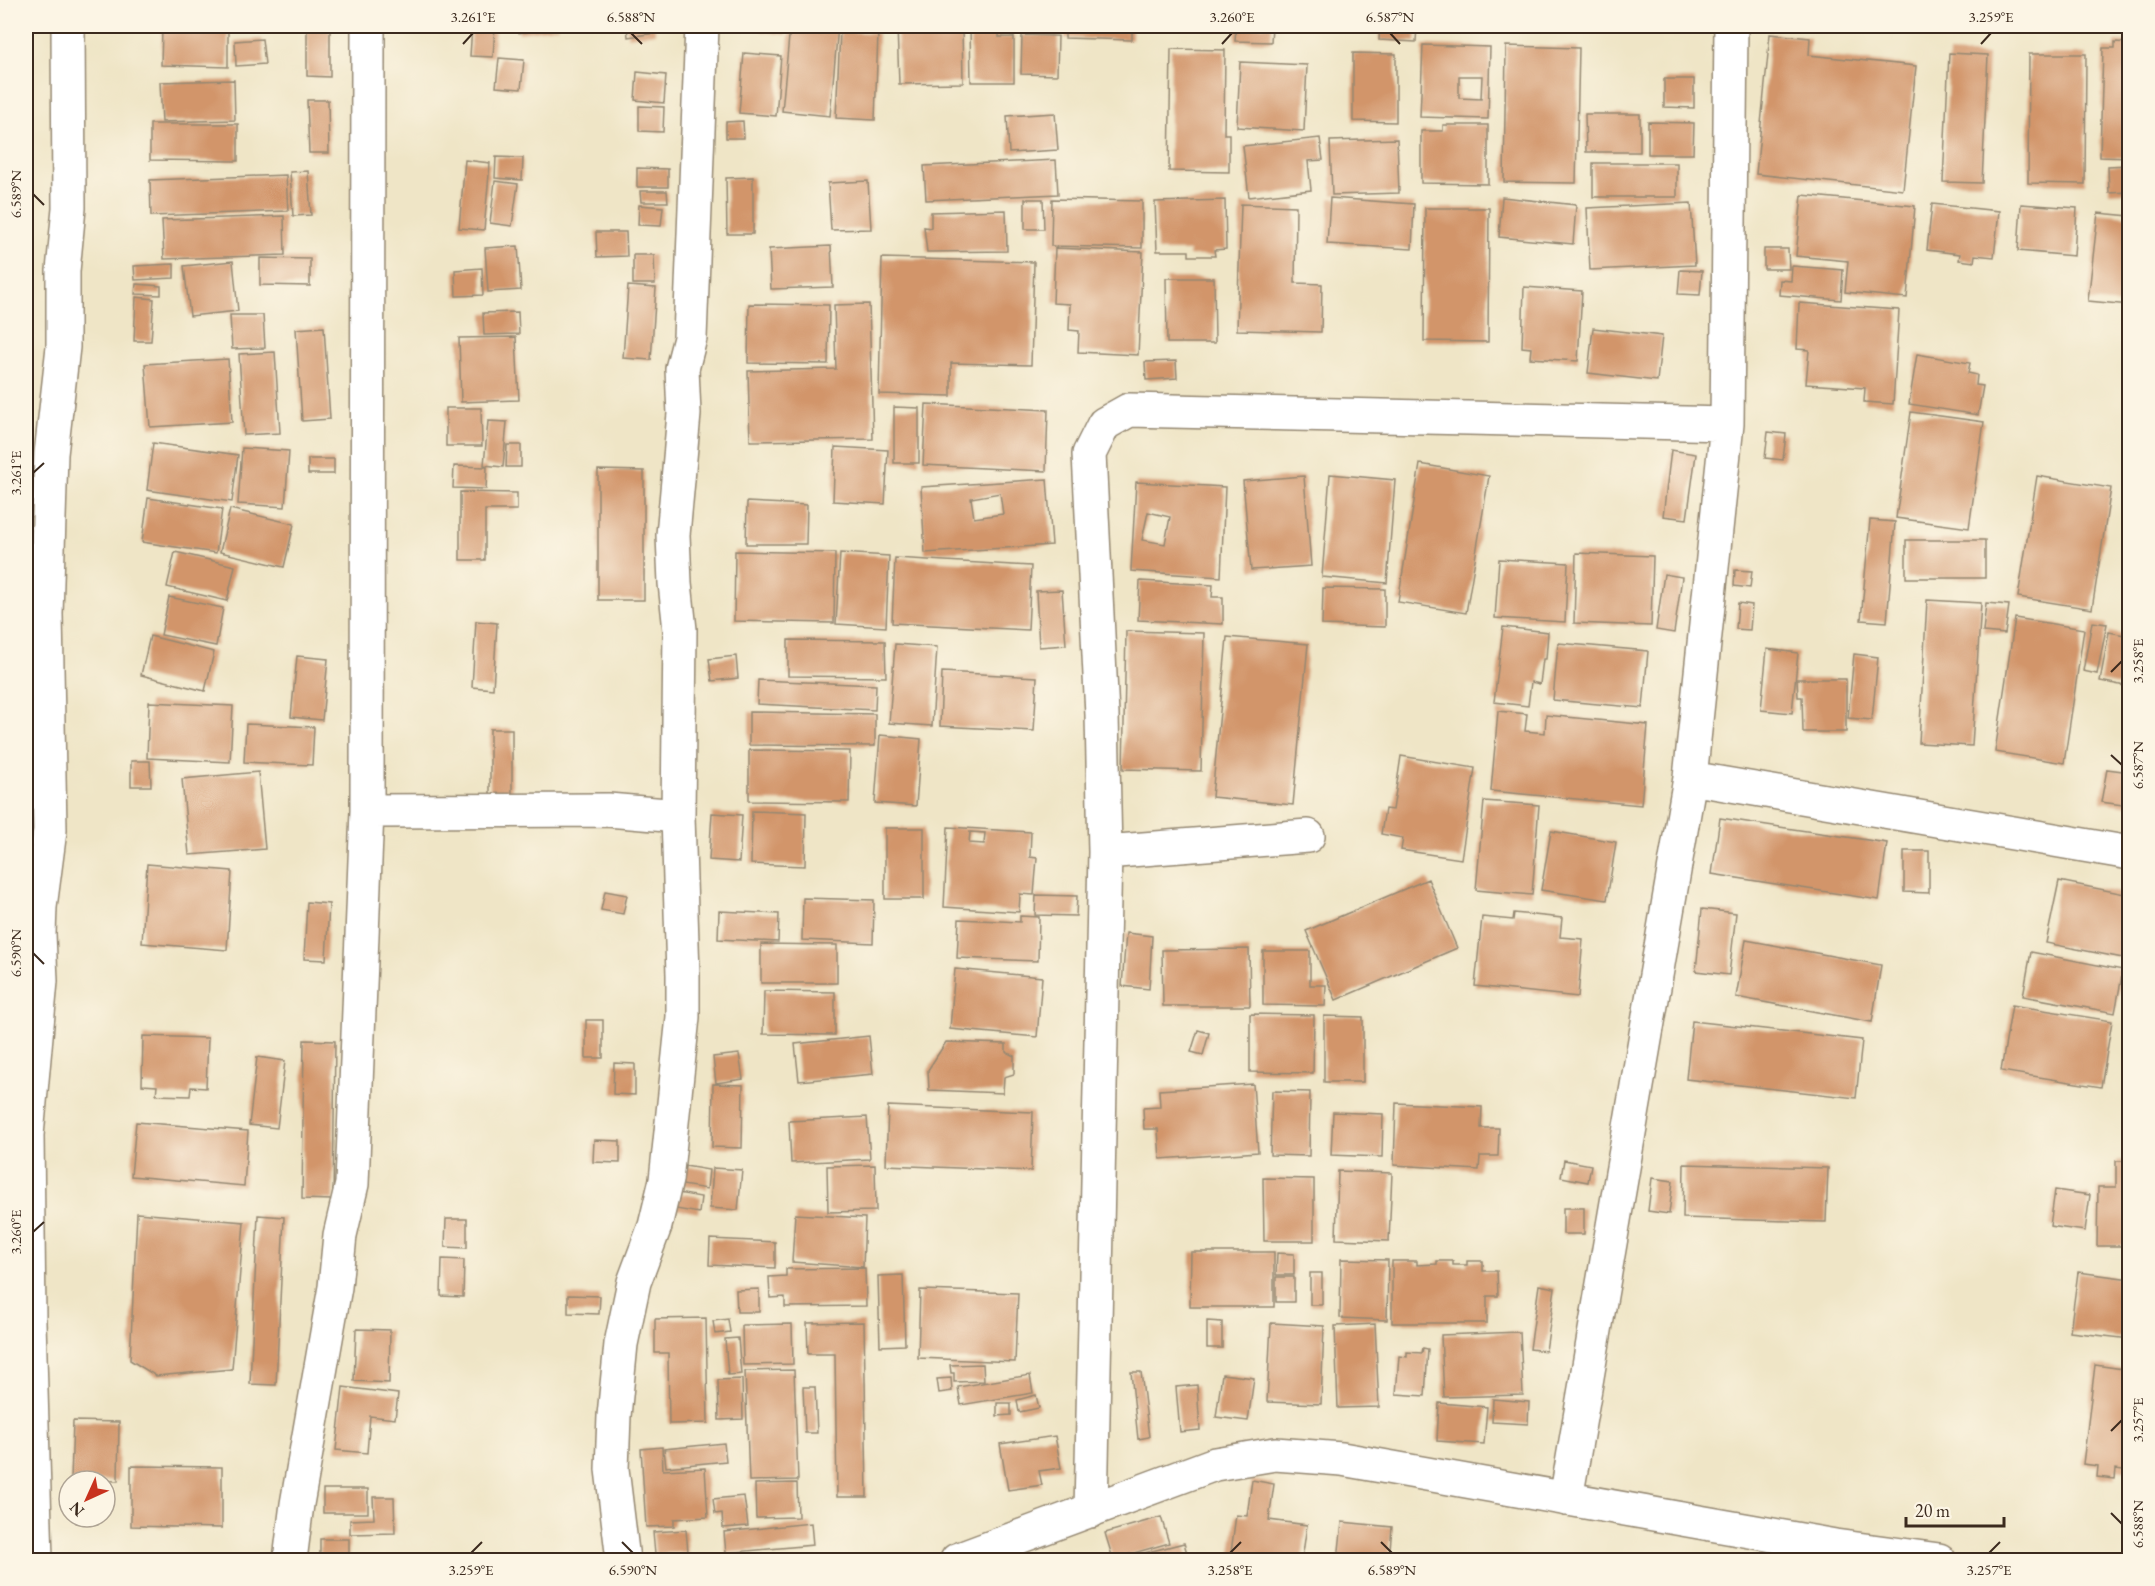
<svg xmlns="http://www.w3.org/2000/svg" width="2155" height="1586" font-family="'EB Garamond',serif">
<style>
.building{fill:#d2956b;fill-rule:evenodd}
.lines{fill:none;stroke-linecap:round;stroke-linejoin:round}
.minor-casing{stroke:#958872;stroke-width:36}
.minor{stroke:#fff;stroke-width:33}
.ticks{fill:none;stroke:#3b2a1e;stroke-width:2}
.neatline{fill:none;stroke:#3b2a1e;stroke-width:2}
.ticks-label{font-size:15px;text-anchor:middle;fill:#3b2a1e}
</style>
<rect width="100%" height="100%" fill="#fcf5e5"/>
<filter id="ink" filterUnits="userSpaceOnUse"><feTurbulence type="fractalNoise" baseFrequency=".0167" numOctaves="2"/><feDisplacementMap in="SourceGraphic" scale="12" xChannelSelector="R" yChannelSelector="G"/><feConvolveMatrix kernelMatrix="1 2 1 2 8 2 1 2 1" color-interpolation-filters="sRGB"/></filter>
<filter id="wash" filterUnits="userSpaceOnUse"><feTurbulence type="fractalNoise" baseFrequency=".008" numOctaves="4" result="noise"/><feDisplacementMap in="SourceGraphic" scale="24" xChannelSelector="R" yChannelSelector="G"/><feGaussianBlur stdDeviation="1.35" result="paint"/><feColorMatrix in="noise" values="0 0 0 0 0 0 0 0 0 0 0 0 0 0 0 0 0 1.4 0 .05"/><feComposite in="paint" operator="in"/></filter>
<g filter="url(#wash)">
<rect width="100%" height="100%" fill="#efe5c6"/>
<g id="blocks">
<path class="building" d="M234,26H282V29L234,27Z
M307,26H330V77L307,76Z
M472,26H495L493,57L470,56Z
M518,26H559V27L519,33Z
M627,26H655V33L628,37Z
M762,26H787L786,35L761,31Z
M790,26H838L830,116L782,111Z
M897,26H962L963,83L899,84Z
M970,26H999V37H1014V82H971Z
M1065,26H1132V40L1065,38Z
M1236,26H1272L1271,42L1235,41Z
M1380,26H1417L1416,42L1379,40Z
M162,29L228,31V67L161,65Z
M840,31L878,33L875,120L836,118Z
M1770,34L1810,38L1809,55L1916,66L1903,190L1756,174Z
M1022,35L1058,36L1057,75L1021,74Z
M262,39L265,64L236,66L235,41Z
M2115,42L2130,43V158L2100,157L2103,48H2115Z
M1423,45L1490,47L1488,119L1420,117ZM1459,76H1482L1481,99L1459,98Z
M1506,46L1579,48L1576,183L1504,182Z
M1171,49L1225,50L1224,134H1229V172L1169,171Z
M744,53L781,56L776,116L739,113Z
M1353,53L1396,54V122L1353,121Z
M1949,53L1988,55L1982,183L1943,182Z
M2029,54H2086L2085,184L2028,183Z
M499,58L524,60L521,89L496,87Z
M1240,62L1307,65L1304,131L1237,127Z
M637,72L666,75L664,103L635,100Z
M1664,79H1694V108L1664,107Z
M234,80L235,120L162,122L160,82Z
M307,100H328L329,153H309Z
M639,106L664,107L663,132L639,131Z
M1055,113L1058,150L1009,153L1007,116Z
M1585,114H1640V152H1586Z
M743,121L744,138H726V122Z
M1648,122L1694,123L1693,154H1648Z
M150,124H238V161L150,160Z
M1443,125H1488V184L1421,183V131H1443Z
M1320,138L1323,160L1308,161L1311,190L1249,197L1243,146Z
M1397,139L1399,193L1332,195L1330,141Z
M496,157L523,158L522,180L495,178Z
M465,160L490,163L484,230L459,228Z
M1056,160L1058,194L926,200L924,166Z
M1593,163H1677V197H1593Z
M2130,165V192L2109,193L2108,166Z
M637,168L668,169V187H637Z
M308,171L311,215L293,216L290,172Z
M286,175L288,211L151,216L150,180Z
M753,177V234H727L726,178Z
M495,181L518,184L512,226L490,223Z
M868,181L871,229L831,230L828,183Z
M640,191H667L668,202H641Z
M1802,195L1915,206L1907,298L1845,292L1848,261L1796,256Z
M1502,197L1576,205L1573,244L1499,237Z
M1330,198L1414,204L1412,249L1327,244Z
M1025,199H1043L1044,229H1025Z
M1052,199L1142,201V248L1051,246Z
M1225,200L1226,249L1214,250L1215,256H1189V251H1157L1155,202Z
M1691,203L1695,265L1590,270L1587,208Z
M1241,204L1296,206L1295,283L1322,284L1321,332L1237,330Z
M1932,204L1999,211L1994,257L1975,255L1974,262L1959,260L1960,254L1927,250Z
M2021,204L2077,208L2074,256L2018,251Z
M639,205L663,207L661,226L638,225Z
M1425,208H1489L1488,342L1424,341Z
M1006,210L1007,251L927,252L924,227L931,228V212Z
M2098,213L2130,216V305L2088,301Z
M284,216L285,255L164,259L162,220Z
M596,232H626L627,256L597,257Z
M518,246L521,290L488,292L485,248Z
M831,246L833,287L771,289L769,249Z
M1055,248L1143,252L1138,355L1078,352L1079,331L1069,330L1070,304L1053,303Z
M1764,249H1788L1789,269H1764Z
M633,255H654L655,284H633Z
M260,258L310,259V286L260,285Z
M882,258L1034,262L1031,365L951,363V396L879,394Z
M233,261L238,311L190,316L184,266Z
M174,264V278L135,280L134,266Z
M1792,266L1843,270L1841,300L1779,295L1780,280L1791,281Z
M482,268L483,295L456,296L455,270Z
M1680,270L1702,271L1700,295L1678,294Z
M1166,278H1214L1215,343H1167Z
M136,284L161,286V295L135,294Z
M628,286L656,288L651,360L623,358Z
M1524,287L1582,291L1578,361L1530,358L1531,348L1522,347Z
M136,297L154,299L151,341H134Z
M1799,303L1899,310L1893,404L1864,402L1865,388L1806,384L1809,350L1797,349Z
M749,304L829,305L828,364L748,363Z
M869,304L873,439L750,441L748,371L836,369L834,305Z
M518,312L519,334L484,335L483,313Z
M230,315H263L265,348L232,349Z
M324,327L330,419L302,421L296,329Z
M1593,328L1662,336L1657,381L1588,373Z
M516,337L519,400L461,402L459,338Z
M275,352L280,433L244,435L239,354Z
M1917,354L1970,363L1968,373L1977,375L1976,385L1983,386L1978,415L1909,404Z
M228,359L232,422L150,427L145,364Z
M1176,361L1177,378L1146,380L1145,362Z
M926,404L1048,410L1046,471L923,465Z
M894,407L919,408V463H894Z
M446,408H481L482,446H446Z
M1911,412L1984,422L1969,528L1896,518Z
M488,421L507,422L503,467L484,465Z
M1768,432L1786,434L1783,460L1765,458Z
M153,443L238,455L232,502L147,490Z
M507,445H521V467H506Z
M835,447L888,450L885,504L833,501Z
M242,448L289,451L285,507L238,504Z
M1671,450L1696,454L1687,519L1663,516Z
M308,459H334V474H308Z
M1420,464L1489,476L1466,613L1398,602Z
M454,466L487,467L486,489L453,488Z
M598,470L644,471V600H598Z
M1330,474L1395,480L1387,583L1322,577Z
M1304,476L1311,566L1251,570L1243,481Z
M2037,476L2111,488L2092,609L2018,597Z
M1047,479L1052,545L925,553L921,487ZM1000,493L1003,514L974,518L971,498Z
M1136,482L1225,487L1221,577L1131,571ZM1148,512L1170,517L1165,544L1142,540Z
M460,492L517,493V510H485V560H460Z
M148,498L222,509L216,553L142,542Z
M747,502L807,505L806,544H746Z
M230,509L294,524L284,567L220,552Z
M1870,520L1895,522L1887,622L1861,620Z
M1906,540H1985V578H1906Z
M735,551L835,553L834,623L734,621Z
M175,552L235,566L227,601L167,587Z
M840,553L889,556L886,627L836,624Z
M1576,553L1653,556L1651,626L1574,623Z
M895,558L1031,566L1028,630L892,623Z
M1499,559L1568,563L1565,622L1495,618Z
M1735,570L1752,571L1750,588L1734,586Z
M1664,574L1682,577L1674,633L1656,630Z
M1140,581L1213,585L1212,597H1223V624L1138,620Z
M1323,588L1385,589V627L1322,625Z
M1062,590L1066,645L1039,647L1036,591Z
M169,597L223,608L216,646L161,635Z
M1927,600L1981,603L1972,746L1919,743Z
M1738,603L1752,605L1750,630L1736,629Z
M1986,603L2009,605L2005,634L1983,632Z
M2015,618L2084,629L2064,763L1995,752Z
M476,621L497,623L493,689L472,687Z
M2092,622L2107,624L2097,674L2083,671Z
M1503,627L1548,632L1546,659H1543L1540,684L1531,682L1528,706L1494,702Z
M1126,631L1204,633L1201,771L1123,769Z
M2109,632L2130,636V687L2100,681Z
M150,636L214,652L205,691L141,675Z
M1227,637L1308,644L1293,805L1212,797Z
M788,640L885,641L886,677L788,676Z
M1558,643L1648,651L1643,708L1553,700Z
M895,644L937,647L932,726L889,723Z
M1767,649L1798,653L1792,713L1761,710Z
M1854,654L1878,657L1872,720L1848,718Z
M297,656L328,659L322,720L291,717Z
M736,656L738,678L712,681L709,659Z
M942,672L1037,677L1034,731L940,726Z
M1797,679H1846V732H1803L1802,697H1798Z
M758,680L876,685L875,710L757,704Z
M149,702L233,706L230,762L147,758Z
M1498,711L1527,714L1525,731L1545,733L1546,715L1648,725L1641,805L1491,791Z
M749,712L875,714V746L749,745Z
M246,724L314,727L312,765L244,762Z
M490,729H512V799H490Z
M880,735L921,739L916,806L875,803Z
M749,750L850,751L849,802L749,801Z
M1401,756L1475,768L1461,859L1401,850L1403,838L1381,834L1385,809L1393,810Z
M131,761H150L151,786H131Z
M2107,769L2130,772V806L2101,802Z
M258,772L265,849L189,855L182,779Z
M1484,801L1539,805L1532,895L1476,890Z
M752,811L806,813L805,866L751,864Z
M712,813L742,815L739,862L709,860Z
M1720,818L1887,843L1879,900L1712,874Z
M948,827L1031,832L1030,857L1037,858L1034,895L1020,894L1019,912L944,907ZM970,832L985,833L984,844L969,843Z
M885,828H924V899H885Z
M1551,831L1616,842L1607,900L1541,890Z
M1904,851H1929V893L1904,892Z
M147,864L232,871L227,950L142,943Z
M1428,879L1457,948L1336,1000L1306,931Z
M2059,881L2130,895L2128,959L2046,943Z
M605,891L627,895L623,914L601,910Z
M1036,895L1077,896L1076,916L1035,915Z
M803,898L874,900L873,943L802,940Z
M307,902L329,904L326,960L304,959Z
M1702,909L1736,913L1729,975L1696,971Z
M719,911L779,914L778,942L718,939Z
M1514,913L1562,918L1560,937L1583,939L1578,997L1475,986L1482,917L1513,920Z
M1020,916L1039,917L1038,961L957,958L959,919L1020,922Z
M1126,933L1152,936L1149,989L1122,986Z
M1746,940L1881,965L1872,1022L1736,997Z
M761,944L837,945V983H761Z
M1249,949L1250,1006H1163L1162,950Z
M1263,951H1310V985H1326L1325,1006L1263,1005Z
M2031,952L2123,970L2115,1013L2023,996Z
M955,969L1042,977L1037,1037L950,1029Z
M764,991L835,992V1035L763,1034Z
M2012,1005L2112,1021L2101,1087L2001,1071Z
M1250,1014L1314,1015L1313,1073L1250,1072Z
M1324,1016L1363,1017V1082H1324Z
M586,1020H603V1058H586Z
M1692,1021L1862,1040L1856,1098L1686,1079Z
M1198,1030L1209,1033L1203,1055L1191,1052Z
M143,1036L208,1038L206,1088L191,1087L190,1096L156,1095L157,1086L142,1085Z
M869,1036L873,1074L799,1081L795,1044Z
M304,1040L335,1041L333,1200L302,1199Z
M946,1042L1006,1044V1052L1014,1056V1074L1004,1077L1003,1093L929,1090L928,1070Z
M739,1054L743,1079L716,1083L713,1057Z
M257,1057L285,1061L277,1128L249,1125Z
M614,1063L635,1064V1095L613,1094Z
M713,1084L743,1085L742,1148L712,1147Z
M1253,1084L1258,1152L1160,1159L1158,1129H1144L1143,1108L1160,1107L1159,1090Z
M1272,1091L1310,1092L1309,1156L1270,1155Z
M1396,1103L1482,1107L1481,1128H1499L1498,1156H1480L1479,1170L1394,1165Z
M888,1106L1033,1112L1031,1171L886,1165Z
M1333,1112L1383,1114L1382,1157L1331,1155Z
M867,1117L870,1159L791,1163L789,1121Z
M136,1122L248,1131L244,1186L131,1176Z
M594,1140L620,1141V1163L593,1162Z
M1564,1160L1591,1165L1588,1182L1561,1177Z
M2116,1161H2130V1246H2097L2098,1187H2116Z
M1684,1164L1828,1168L1826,1222L1683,1218Z
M875,1165L876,1211L828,1212L827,1166Z
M685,1166L709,1170L707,1189L682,1185Z
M713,1168L742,1170L738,1210L710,1208Z
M1338,1171L1392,1173L1389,1241L1336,1239Z
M1263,1178L1314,1179V1241H1264Z
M1652,1178L1673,1181L1669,1214L1648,1211Z
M2055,1190L2090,1195L2085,1231L2050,1226Z
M672,1192L701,1197L699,1213L670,1208Z
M1563,1208H1584V1234H1563Z
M137,1213L244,1222L232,1369L156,1376L130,1360Z
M795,1214L865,1218L863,1267L792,1262Z
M258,1215L284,1217L276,1385L250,1384Z
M446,1219H467V1248L445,1247Z
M710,1239L775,1242V1268L709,1265Z
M1191,1252H1274V1307H1190Z
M1277,1253L1294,1254V1275H1276Z
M442,1259L464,1260L463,1297L441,1296Z
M1341,1259L1388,1260L1387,1320L1340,1318Z
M1392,1261H1417V1265L1437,1264V1261H1453V1265H1467V1261H1483V1271H1497L1498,1296H1487V1323H1392Z
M865,1268L866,1306L785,1307V1297L770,1298L769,1277L786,1276V1269Z
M2078,1272L2130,1279V1339L2070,1332Z
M1310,1273H1322V1305H1310Z
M903,1275L905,1345L880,1346L878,1276Z
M1276,1277H1294V1302H1276Z
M1539,1285L1555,1288L1546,1351L1530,1349Z
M759,1289V1312H737L736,1290Z
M920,1290L1018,1293L1015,1362L918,1358Z
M568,1295L600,1296L599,1314L568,1313Z
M706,1318L708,1423L669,1424L668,1353H655V1319Z
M728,1319L730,1332L715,1334L713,1321Z
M1207,1321L1222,1322V1348H1207Z
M864,1322L867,1497H837L835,1354H808L807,1323Z
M1271,1323L1324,1326L1321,1404L1267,1402Z
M792,1324L793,1364L743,1365L742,1325Z
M1375,1324L1379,1407L1338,1408L1335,1326Z
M356,1329L390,1330L389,1383L354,1381Z
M1520,1332L1523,1395L1444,1397L1441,1335Z
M738,1338L741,1374L728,1375L725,1339Z
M1423,1348L1428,1349L1425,1396L1396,1394L1399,1356L1407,1357V1352L1422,1353Z
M983,1364L984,1381L954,1382V1373H951L950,1365Z
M2095,1365L2130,1370V1471L2116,1469L2115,1479L2097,1477L2098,1466L2083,1464Z
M794,1370L798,1480L749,1481L745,1371Z
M1131,1372H1141L1149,1437L1138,1439Z
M1222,1374L1254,1378L1248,1421L1216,1417Z
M1030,1375L1033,1393L961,1405L958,1387Z
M951,1378L952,1391L939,1393L937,1379Z
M742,1379L743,1419L719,1420L718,1380Z
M1197,1385L1200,1430L1180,1432L1176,1387Z
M343,1387L398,1394L395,1419L370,1416L367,1453L336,1450Z
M803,1387H815L817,1433H805Z
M1036,1395L1039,1408L1019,1412L1017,1400Z
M1493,1399L1529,1402L1528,1424L1492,1422Z
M997,1403H1011V1415L997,1416Z
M1439,1403L1487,1407L1484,1444L1437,1441Z
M73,1421L119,1422L118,1481L71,1480Z
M1055,1436L1061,1468L1039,1471L1042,1485L1008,1490L1000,1444Z
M724,1443L726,1461L666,1467L664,1449Z
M662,1447L663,1470L705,1468L708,1517L674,1519V1526L646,1527L641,1449Z
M131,1466L222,1467V1528L131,1526Z
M1252,1480L1274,1484L1269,1520L1307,1525L1302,1560H1230L1236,1515L1247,1516Z
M797,1483L798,1517L756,1518L755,1484Z
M323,1489H368V1513H323Z
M744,1496L748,1526L723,1528L722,1513L715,1514L713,1499Z
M373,1497H394L395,1533L350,1534V1520L374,1519Z
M1161,1517L1169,1543L1113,1559L1105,1533Z
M1342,1522L1392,1527L1389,1560H1338Z
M811,1523L813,1545L726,1553L724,1532Z
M686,1530L688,1552L655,1554L653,1532Z
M320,1539H349V1560H320Z
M1184,1543L1189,1560H1117Z"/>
</g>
</g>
<g filter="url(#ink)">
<use href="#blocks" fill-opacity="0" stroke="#958872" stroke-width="1.5"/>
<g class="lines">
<g class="minor-casing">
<path id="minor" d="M1690,778L2130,853
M367,811L608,810L678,816
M1105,852L1308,836
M1566,1499L1690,778L1727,424L1731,26
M1091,1511L1105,852L1102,715L1089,454L1104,424L1129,410L1727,424
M36,1560L29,1322L27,1135L41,981L39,934L40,907L50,830L46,614L51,454L63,347V271L69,208L68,26
M290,1560L297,1504L335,1287L340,1235L352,1184L367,811L368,26
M623,1560L612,1469L614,1416L621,1344L634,1282L655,1226L666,1180L683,1017V975L678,816L680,630L675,583L673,535L684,414L682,369L690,338L702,26
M957,1560L1215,1464L1275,1454L1342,1459L1835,1546L1939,1560"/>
</g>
<use href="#minor" class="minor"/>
</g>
</g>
<path class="ticks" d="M631,33L642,44M1390,33L1400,44M463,44L473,33M1222,44L1232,33M1981,44L1991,33M33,194L44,205M33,473L44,463M2111,672L2122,661M2111,755L2122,765M33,953L44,964M33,1232L44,1222M2111,1431L2122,1420M2111,1513L2122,1524M622,1542L633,1553M1381,1542L1392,1553M471,1553L482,1542M1230,1553L1241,1542M1989,1553L2000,1542"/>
<rect width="2155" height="1586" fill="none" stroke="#fcf5e5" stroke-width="66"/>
<g transform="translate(87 1499) rotate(225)"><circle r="28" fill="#fcf5e5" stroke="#afa495" stroke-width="1.5"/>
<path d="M0-4.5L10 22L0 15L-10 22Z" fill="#c8321e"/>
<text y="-9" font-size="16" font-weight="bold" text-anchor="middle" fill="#3b2a1e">N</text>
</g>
<path d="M1906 1517v9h98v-9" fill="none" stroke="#3b2a1e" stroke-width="3"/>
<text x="1915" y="1517" font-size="18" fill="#3b2a1e" stroke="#fcf5e5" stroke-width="4.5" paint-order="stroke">20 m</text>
<rect x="33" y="33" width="2089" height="1520" class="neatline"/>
<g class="ticks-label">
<text x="473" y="22">3.261°E</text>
<text x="631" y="22">6.588°N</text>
<text x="1232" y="22">3.260°E</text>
<text x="1390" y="22">6.587°N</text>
<text x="1991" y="22">3.259°E</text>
<text transform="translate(16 194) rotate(-90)" y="5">6.589°N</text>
<text transform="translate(16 473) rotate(-90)" y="5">3.261°E</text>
<text transform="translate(2138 661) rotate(-90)" y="5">3.258°E</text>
<text transform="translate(2138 765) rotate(-90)" y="5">6.587°N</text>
<text transform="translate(16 953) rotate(-90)" y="5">6.590°N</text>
<text transform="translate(16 1232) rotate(-90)" y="5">3.260°E</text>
<text transform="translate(2138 1420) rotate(-90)" y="5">3.257°E</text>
<text transform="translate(2138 1524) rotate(-90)" y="5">6.588°N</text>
<text x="471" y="1575">3.259°E</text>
<text x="633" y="1575">6.590°N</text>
<text x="1230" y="1575">3.258°E</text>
<text x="1392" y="1575">6.589°N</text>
<text x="1989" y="1575">3.257°E</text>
</g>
</svg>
